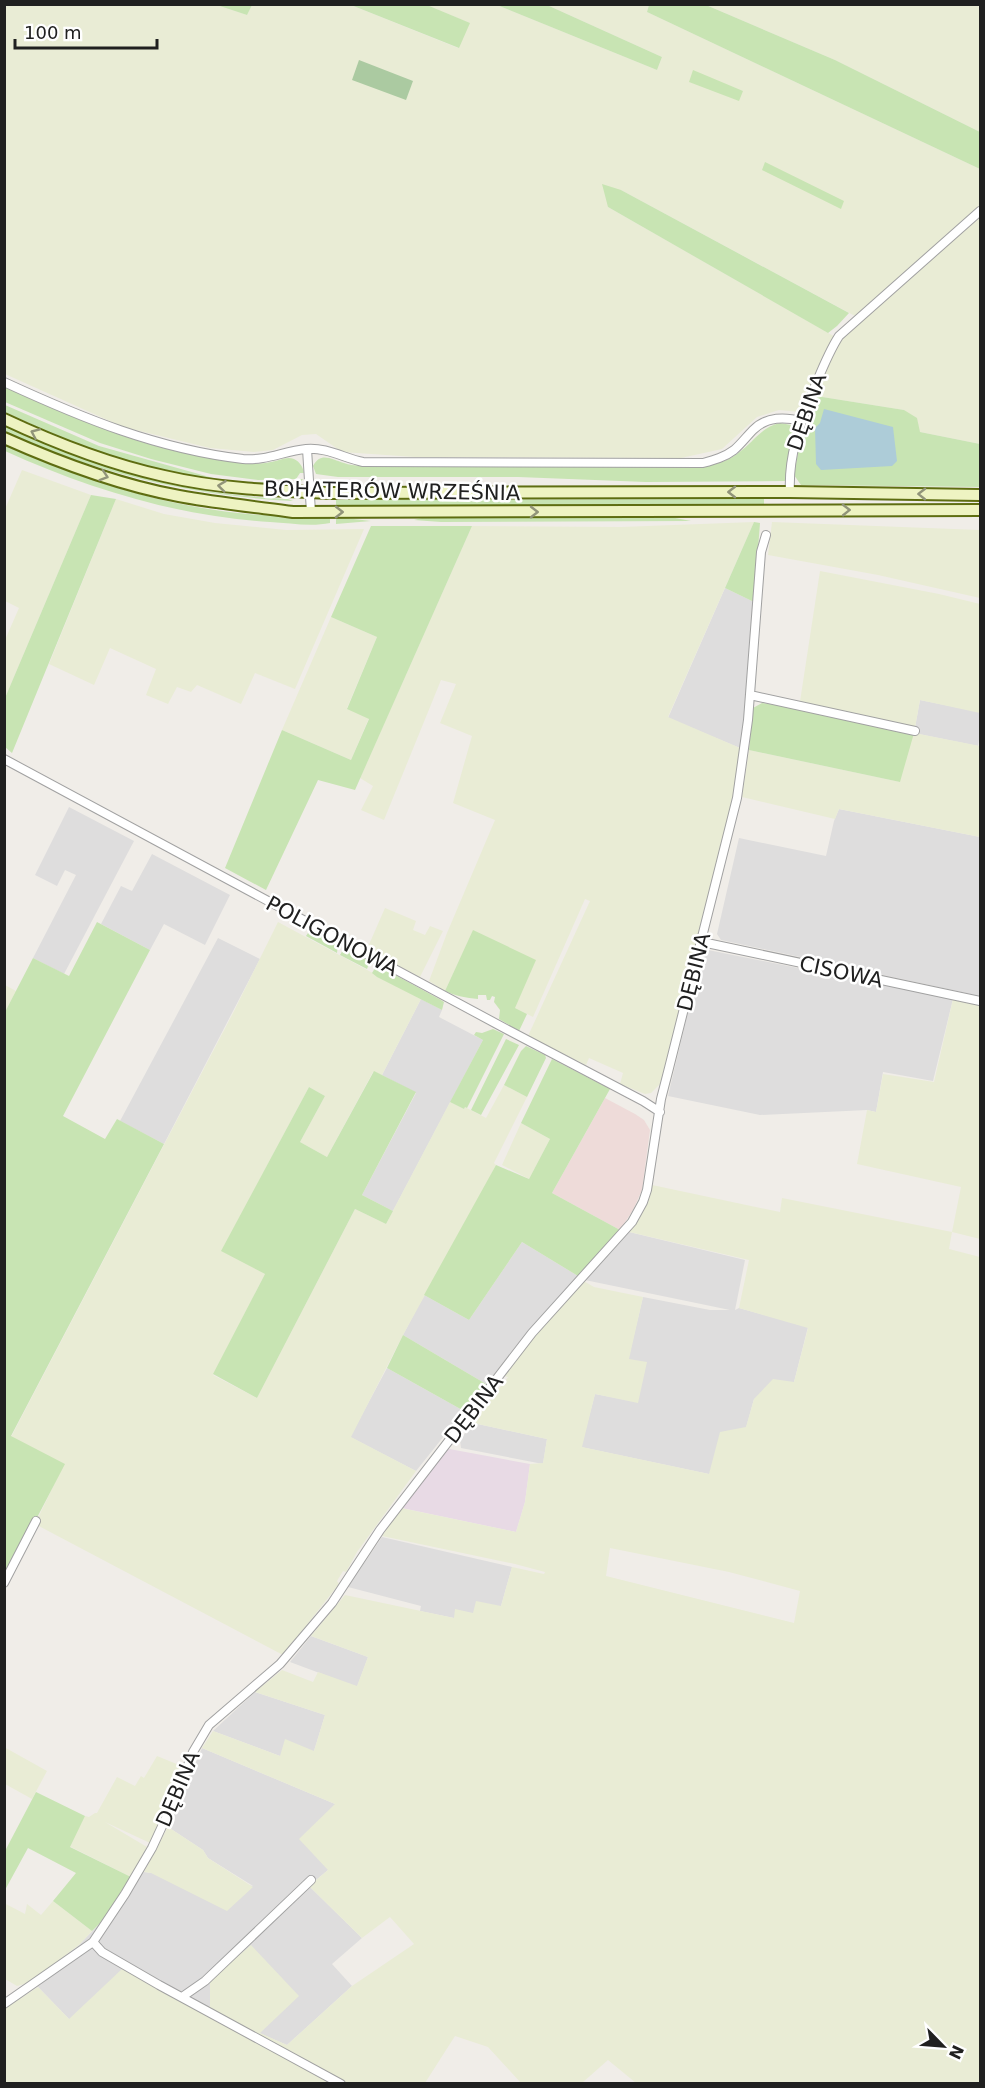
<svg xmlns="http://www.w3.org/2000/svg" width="985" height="2088" font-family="'DejaVu Sans',sans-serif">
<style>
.residential{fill:#dedddd}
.commercial{fill:#eedbd9}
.industrial{fill:#e8dae5}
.farmland{fill:#e9ecd5;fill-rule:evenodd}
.grass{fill:#c8e4b3}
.forest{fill:#abcaa1}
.water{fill:#adccd8}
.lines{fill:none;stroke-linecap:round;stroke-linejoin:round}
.minor-casing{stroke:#a1a1a1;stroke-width:10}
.secondary-casing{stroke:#5e6d11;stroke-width:14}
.minor{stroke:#fff;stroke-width:8}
.secondary{stroke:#eef3c2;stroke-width:10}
.oneway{stroke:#919479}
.labels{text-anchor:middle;stroke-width:5;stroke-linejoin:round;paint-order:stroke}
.street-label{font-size:21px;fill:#202020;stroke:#fff}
</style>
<rect width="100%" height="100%" fill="#f0ede8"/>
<path class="residential" d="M725,588L754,602L746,702L740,748L668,718Z
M920,700L980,712V733L978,746L914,733Z
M69,807L134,841L64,974L33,958L76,875L65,870L57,886L35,875Z
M839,809L980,837V996L721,940L717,934L739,838L826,856L834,821Z
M152,854L230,895L205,945L164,924L150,950L101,924L121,886L132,891Z
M218,938L260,959L164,1144L120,1121Z
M703,949L953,999L933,1081L883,1072L876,1112L867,1110L760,1115L668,1096Z
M421,999L442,1010L439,1017L483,1040L393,1211L362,1195L416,1093L382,1075Z
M625,1231L745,1260L735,1310L739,1308L808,1327L794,1382L754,1399L746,1428L709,1474L581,1447L595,1394L637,1402L628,1360L643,1297L710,1310H730L580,1279Z
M522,1242L578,1276L516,1346L486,1384L403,1335L424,1295L469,1320Z
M387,1368L464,1411L416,1471L350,1437Z
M473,1423L547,1439L543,1464L461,1448L460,1440Z
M382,1537L512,1567L501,1606L454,1618L420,1611L421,1606L348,1587Z
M311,1636L368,1657L357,1687L290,1662Z
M255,1692L325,1715L314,1751L280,1756L213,1731Z
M202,1748L335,1804L328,1870L309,1886L362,1938L332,1964L352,1986L287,2045L259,2033L210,1980V2006L205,2012L69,2019L38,1987L34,1979L79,1945L102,1921L131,1877L144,1872L253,1886L208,1858L203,1850L168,1827Z"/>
<path class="commercial" d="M605,1098L635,1114L644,1120L650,1130L642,1190L633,1210L620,1230L552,1193Z"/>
<path class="industrial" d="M444,1448L530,1464L525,1502L516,1532L402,1508Z"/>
<path class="farmland" d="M217,4L247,15L252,5H351L458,48L469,23L427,5H497L657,70L662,57L547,5H649L647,12L980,169V208L855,316L621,190L608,207L837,338L980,213V444L920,432L904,410L816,396L833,354L837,339L823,357L800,412L779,410L757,417L722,449L681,458L415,457L342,452L316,434L302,435L273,450L254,452L210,448L123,427L5,374V5Z
M706,5H980V132L835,60Z
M22,470L91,495L5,698V640L19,608L5,601V509Z
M116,499L164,514L215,523L286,530L364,529L295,689L255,673L241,704L197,685L191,692L177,687L168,704L146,695L156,669L110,648L94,685L49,664Z
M754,522L668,717L740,748L733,800L660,1084L651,1093L645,1094L620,1084L623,1073L589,1058L586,1065L528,1036L590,901L585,899L533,1017L515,1008L473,931L445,991L429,981L447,933L495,820L453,803L472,736L440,723L456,684L441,680L384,820L361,810L373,786L360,778L472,526L621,527Z
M772,522L980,530V598L878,575L768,555Z
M820,571L939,594L980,604V713L920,700L914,733L980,746V837L839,809L835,819L742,797L749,750L900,782L799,708Z
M331,617L377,637L347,708L369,718L351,760L282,730Z
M385,908L416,921L413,930L425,935L430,926L443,931L420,977L367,949Z
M278,922L421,999L382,1075L373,1072L327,1157L300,1142L325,1096L309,1087L222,1250L265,1274L213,1375L257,1398L355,1209L386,1224L450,1102L464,1109L465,1107L486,1118L504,1085L527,1097L494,1163L496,1165L484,1188L403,1335L351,1437L416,1471L357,1552L346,1572L343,1571L337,1581L339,1584L283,1655L35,1524L64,1464L11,1437L233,1013Z
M5,985L16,991L5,1012Z
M953,999L980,1005V1239L952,1232L949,1249L980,1257V2083H636L608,2060L582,2083H521L488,2047L455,2036L425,2083H5L4,2009L38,1987L69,2019L122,1969L205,2012L210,2006V1980L251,1945L299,1996L260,2033L287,2045L352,1986L414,1944L390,1917L362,1938L309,1886L328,1870L299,1839L335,1804L202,1748L213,1731L280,1756L285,1739L314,1751L325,1715L255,1692L282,1670L313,1682L318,1672L357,1686L368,1657L311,1636L345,1595L454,1618L455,1609L473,1613L476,1601L501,1606L512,1567L544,1574L545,1572L515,1564L382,1536L401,1508L516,1532L525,1502L530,1464L543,1463L547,1439L473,1423L508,1377L500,1375L580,1279L594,1287L643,1297L629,1359L647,1362L638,1403L595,1394L582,1447L709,1474L720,1432L746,1427L754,1399L773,1379L794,1382L808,1328L739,1308L749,1260L625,1231L647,1190L652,1185L780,1212L782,1198L952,1232L961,1187L857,1164L867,1110L876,1112L883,1074L934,1082ZM610,1548L729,1572L800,1591L794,1623L606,1576Z
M521,1123L550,1139L529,1179L502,1165Z
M4,1747L47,1771L32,1799L5,1784Z
M157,1756L179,1765L180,1772L150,1843L105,1822L147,1847L131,1877L69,1846L85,1816L89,1817L95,1813H97L117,1777L135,1786L141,1776L144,1778Z
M168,1827L203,1850L208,1858L253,1887L227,1911L151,1873L144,1872Z
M53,1901L92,1931L79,1945L29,1983L17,1986L5,1979L4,1903L25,1914L27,1904L41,1915Z"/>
<path class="grass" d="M217,5L252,4V5L247,15Z
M351,5H427L470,23L459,48Z
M497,5H547L662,57L657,70Z
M649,5H706L835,60L980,132V169L647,12Z
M693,70L743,91L739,101L689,82Z
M765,162L844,201L841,209L762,170Z
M602,184L621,190L849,313L837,326L828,333L608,207Z
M5,387C73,418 141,448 217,459C235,462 254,466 271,462C279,461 286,456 294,459C300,462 303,467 304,473H300L296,479L258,480L211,474L151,459L100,443L5,402Z
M816,396L904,410L917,418L920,432L980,444V487L801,485L794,475L801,436Z
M5,405L99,446L213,478C199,479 185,475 171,472C113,461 59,437 5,412Z
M780,423L791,425L795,432L790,451L785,481L646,482L518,477H338L316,474L313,466C321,451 332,460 344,463C349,465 355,465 360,466L699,467C715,465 730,461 742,450C756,439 762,427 780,423Z
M5,424C37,439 69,454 102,465C162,486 225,496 288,499L293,501C193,496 95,473 5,432Z
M5,444C72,475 141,499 215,510C253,516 292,517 330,517V523C311,527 289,523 270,522C176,516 89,489 5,451Z
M299,479H303L297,486L277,487L256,482H297Z
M91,495L116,499L12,753L5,747V698Z
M764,499V506L336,507V500Z
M336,517L371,521L336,524Z
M426,517H670L691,521L441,522L414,520Z
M754,522L760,523L754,602L725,588Z
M371,526H472L355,790L318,780L266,890L225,868L282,730L351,760L369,719L347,709L377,637L331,617Z
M762,703L799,708L914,733L900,782L749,750L753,708Z
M97,922L150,950L63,1116L105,1139L117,1119L164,1144L11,1436L65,1464L5,1579V1012L33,958L69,976Z
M310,930L338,944L337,953L306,936Z
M473,930L536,960L515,1008L527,1014L519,1031L499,1019L500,1010L494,1002L495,997L492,996L490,1000H487L486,995H478V999C466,998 456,996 445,991Z
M344,948L370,961L367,969L340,955Z
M377,965L441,1000L444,1002L442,1010L377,977L372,973Z
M493,1029L504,1034L467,1108L465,1107L464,1109L450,1102L483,1040L474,1035L476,1032L482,1033Z
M506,1039L519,1045L481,1115L471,1110Z
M526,1046L545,1055L546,1058L527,1097L504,1085L521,1051Z
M552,1059L610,1089L552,1193L620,1230L578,1276L522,1242L469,1320L424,1295L496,1165L529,1179L550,1139L521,1123Z
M374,1071L416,1092L362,1195L393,1211L386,1224L355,1209L257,1398L213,1374L265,1274L221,1251L309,1087L325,1096L300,1142L327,1157Z
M403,1335L486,1384L464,1411L387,1368Z
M36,1792L85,1816L70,1847L131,1877L102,1921L92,1931L53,1901L76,1873L28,1848L5,1890V1851Z"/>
<path class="forest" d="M359,60L413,81L406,100L352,80Z"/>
<path class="water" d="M824,409L893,427L897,461L892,466L821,470L816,464L815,428L820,423Z"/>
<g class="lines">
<g class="minor-casing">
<path id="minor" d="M4,382C82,418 157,449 243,459C266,461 284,451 306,449C326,447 344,458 363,462L703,463C714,460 725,457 734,450C741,444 747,436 753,430C767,416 785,417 802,421
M307,449L311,512
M790,492C788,456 800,425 813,391C821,372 828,353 839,336L980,211
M750,695L915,731
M4,759L508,1030L643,1101L660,1112
M702,942L980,1001
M4,1583L36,1521
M93,1942L102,1952L159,1985L341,2084
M182,1997L205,1981L311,1880
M4,2004L93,1942L125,1894L152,1848L177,1794L193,1752L209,1725L280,1664L332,1603L380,1530L532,1333L632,1222L643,1202L647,1190L661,1099L669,1068L737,798L748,720L761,552L766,535"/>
</g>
<g class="secondary-casing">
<path id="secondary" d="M4,419C55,443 109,464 164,476C219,489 277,491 333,493L790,492L980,495
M4,438C60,463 119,485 179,496C217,503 255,507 293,512L980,510"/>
</g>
<use href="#minor" class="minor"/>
<use href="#secondary" class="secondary"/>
</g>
<defs><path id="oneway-chevron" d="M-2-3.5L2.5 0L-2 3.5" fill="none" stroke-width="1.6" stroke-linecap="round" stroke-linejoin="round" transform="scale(1.5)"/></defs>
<g class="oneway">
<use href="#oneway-chevron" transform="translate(35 433) rotate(-156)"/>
<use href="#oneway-chevron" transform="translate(104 476) rotate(18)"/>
<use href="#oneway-chevron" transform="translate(222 486) rotate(-173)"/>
<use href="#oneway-chevron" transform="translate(732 492) rotate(180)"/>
<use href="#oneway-chevron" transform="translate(922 494) rotate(-179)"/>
<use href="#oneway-chevron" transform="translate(846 510) rotate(-1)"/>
<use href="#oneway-chevron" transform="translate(339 512)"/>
<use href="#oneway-chevron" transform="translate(534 512)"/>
</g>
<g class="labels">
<g class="street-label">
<text transform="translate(807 412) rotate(-71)" y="7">DĘBINA</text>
<text transform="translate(392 491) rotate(1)" y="7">BOHATERÓW WRZEŚNIA</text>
<text transform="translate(332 936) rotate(28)" y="7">POLIGONOWA</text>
<text transform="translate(694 972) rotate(-76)" y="7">DĘBINA</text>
<text transform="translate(841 972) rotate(12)" y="7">CISOWA</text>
<text transform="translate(474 1409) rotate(-52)" y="7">DĘBINA</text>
<text transform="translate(178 1789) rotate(-67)" y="7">DĘBINA</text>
</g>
</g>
<rect width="985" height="2088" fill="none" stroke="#202020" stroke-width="12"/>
<g transform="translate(943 2046) rotate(115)" stroke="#ffffff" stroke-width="4.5" paint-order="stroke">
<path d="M0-4.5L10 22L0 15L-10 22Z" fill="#202020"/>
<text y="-9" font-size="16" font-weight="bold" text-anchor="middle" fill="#202020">N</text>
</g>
<path d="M15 39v9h142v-9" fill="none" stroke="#202020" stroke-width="3"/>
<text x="24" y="39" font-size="18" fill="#202020" stroke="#ffffff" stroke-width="4.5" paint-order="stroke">100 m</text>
</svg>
